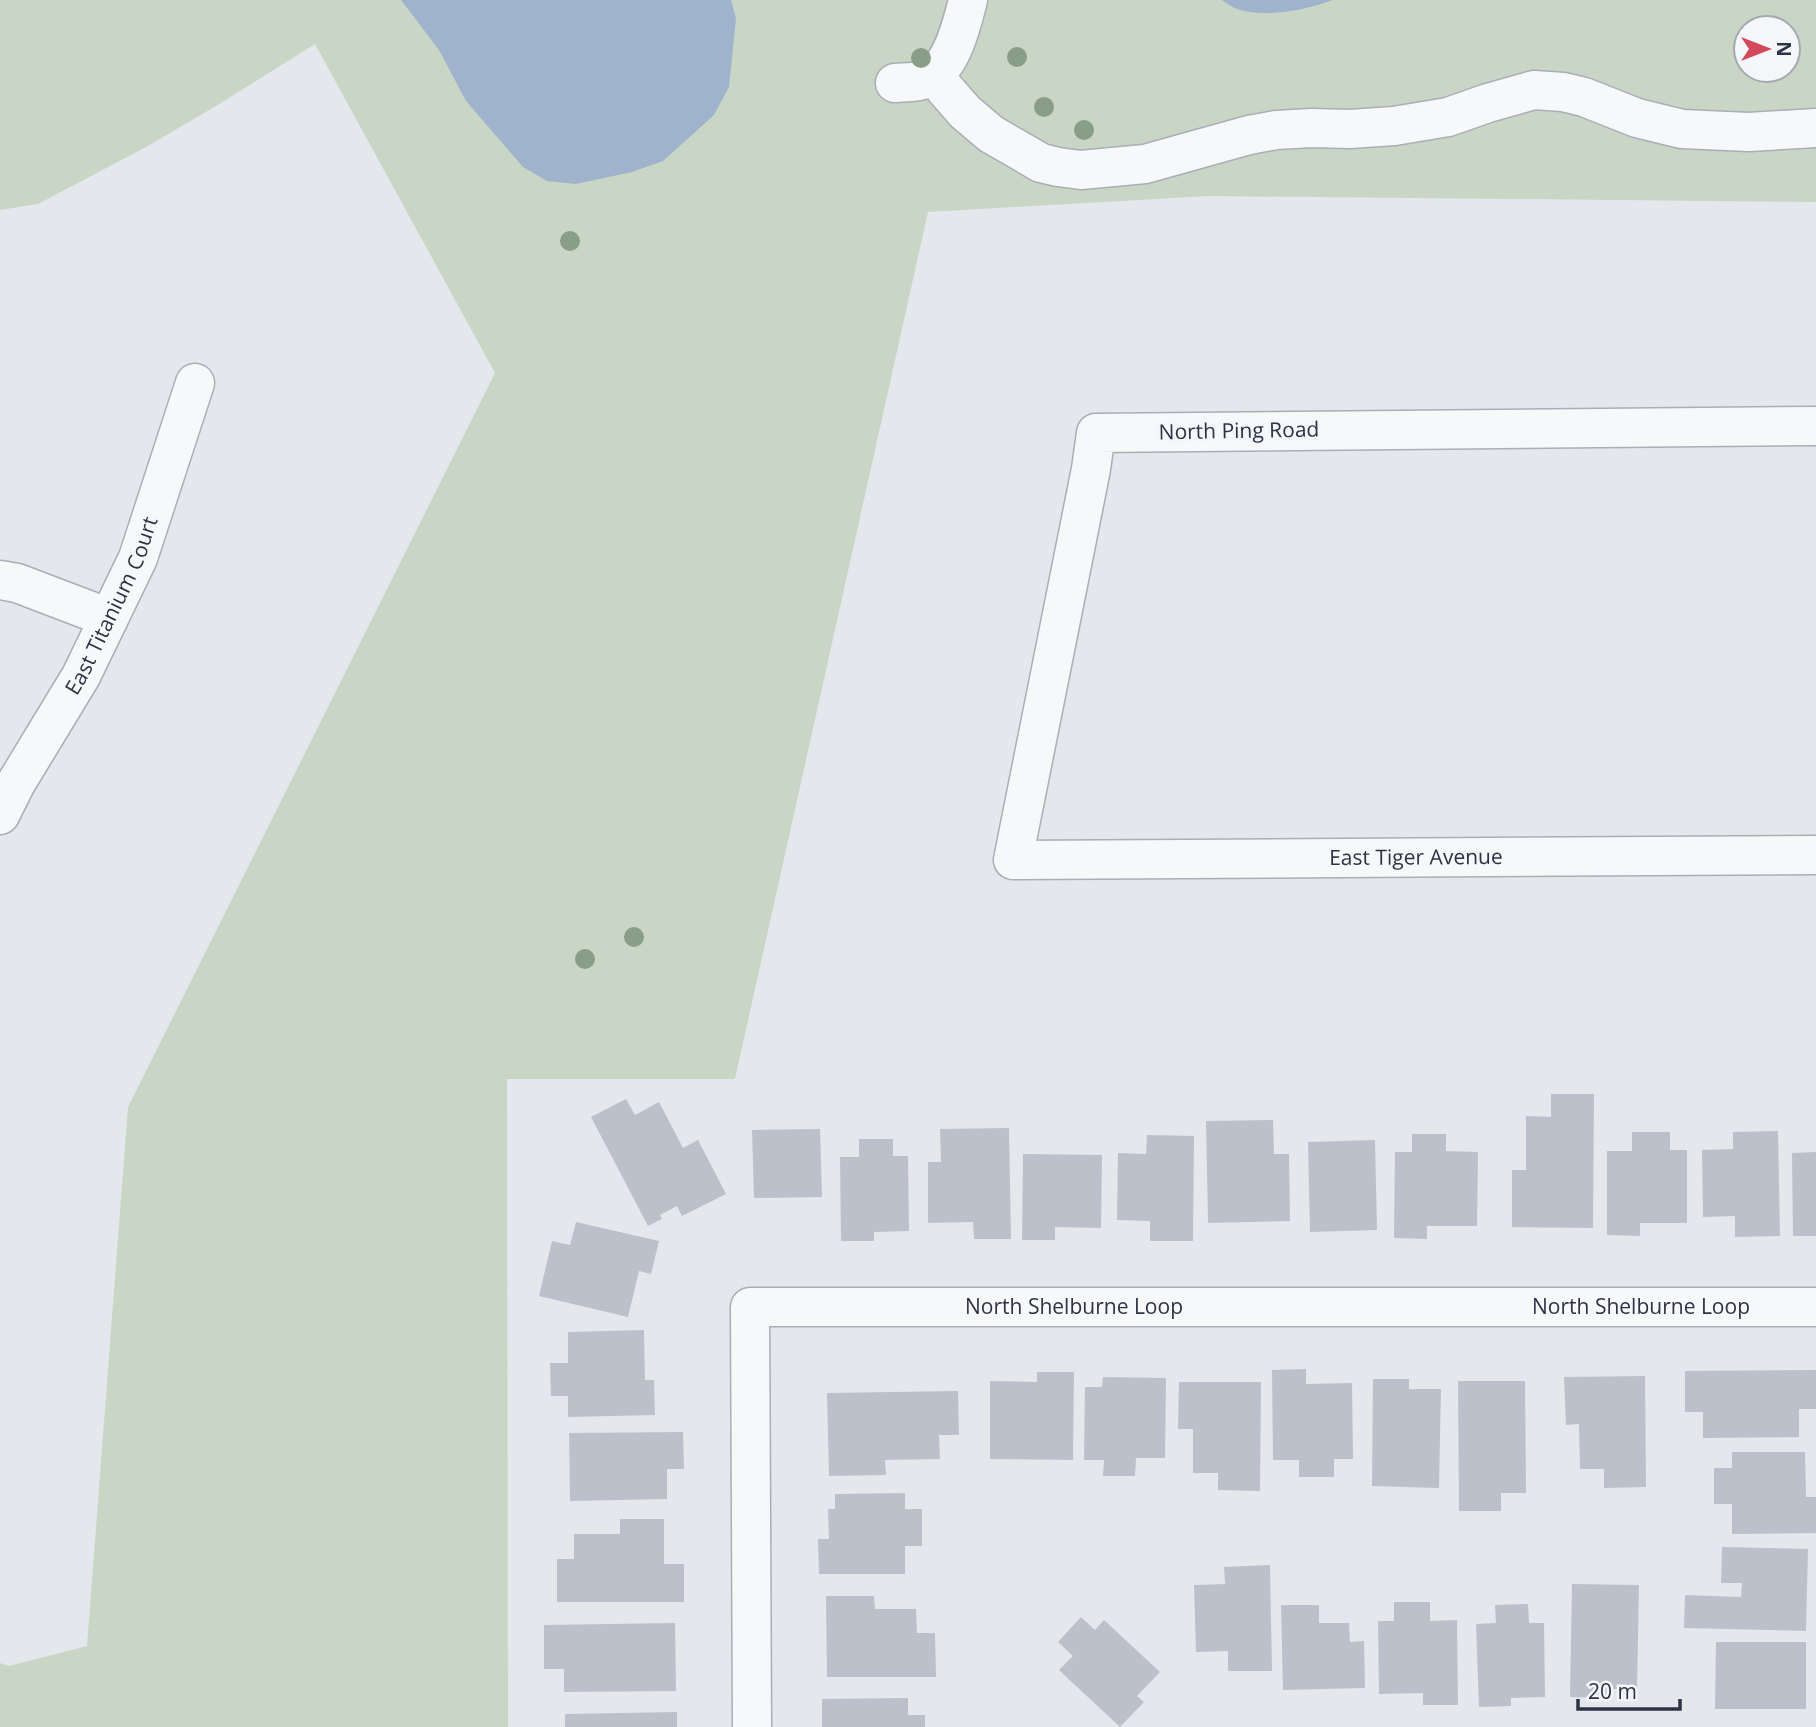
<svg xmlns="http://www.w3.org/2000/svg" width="1816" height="1727" font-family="'Open Sans',sans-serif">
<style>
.green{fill:#c9d6c5;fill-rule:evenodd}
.water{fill:#9fb4cc}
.building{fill:#bbc0ca}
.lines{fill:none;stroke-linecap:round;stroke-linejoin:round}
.minor-casing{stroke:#a9aeb7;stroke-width:41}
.minor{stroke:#f7f8fa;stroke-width:38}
.tree{fill:#899d89}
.labels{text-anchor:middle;stroke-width:7;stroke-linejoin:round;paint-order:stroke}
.street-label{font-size:21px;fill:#2b3445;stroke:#f4f6f9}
</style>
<rect width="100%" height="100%" fill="#e4e7ec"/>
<path class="green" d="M0,0H1816V202L1208,196L928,212L735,1079H507L508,1727H0V1663L9,1666L87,1646L128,1107L495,373L315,44L216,106L146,147L38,204L0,210ZM1746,28H1788V70H1746Z"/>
<path class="water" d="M401,0H731L736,18L729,87L714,115L663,161L632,172L576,184L547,181L523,167L466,101L439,50Z
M1222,0H1333C1304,11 1247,23 1222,0Z"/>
<path class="building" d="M1551,1094H1594L1593,1228L1512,1227V1170H1526V1116L1551,1117Z
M626,1099L635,1115L659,1102L683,1148L698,1140L726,1194L682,1216L677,1206L660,1215L662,1219L648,1226L591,1117Z
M1273,1120L1274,1154H1289L1290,1221L1208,1223L1206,1121Z
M1009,1128L1011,1239H974L973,1222L928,1223V1162H941L940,1129Z
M820,1129L822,1197L754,1198L752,1130Z
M1778,1131L1780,1236L1735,1237V1216L1703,1217L1702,1150L1733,1149V1132Z
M1632,1132H1670V1150H1687V1223H1640V1236L1607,1235V1151H1632Z
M1412,1134H1446V1151L1478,1152L1477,1226H1427V1239L1394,1238L1395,1152H1412Z
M1147,1135L1194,1136L1193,1241H1150V1221L1117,1220L1118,1153L1146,1154Z
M859,1139H893V1156H908L909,1231L874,1232V1241H841L840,1157H859Z
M1375,1140L1377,1230L1310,1232L1308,1142Z
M1816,1152V1236H1793L1792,1153Z
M1023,1154L1102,1155L1101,1228L1055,1227V1240H1022Z
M576,1222L659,1241L651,1274L639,1271L628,1317L539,1296L552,1241L570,1245Z
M644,1330L645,1380H654L655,1415L568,1417V1396H551L550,1363H568V1332Z
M1306,1369V1384L1352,1383L1353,1459H1334V1477H1299V1460H1273L1272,1370Z
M1816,1370V1409H1799V1437L1703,1438V1412H1685V1371Z
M1037,1372H1074L1073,1460L990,1459V1381L1037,1382Z
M1645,1376L1646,1487L1604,1488V1469H1580L1579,1424L1566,1425L1564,1377Z
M1103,1377L1166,1378L1165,1458H1136L1135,1476H1103L1104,1460H1084L1085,1387H1102Z
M1373,1379H1409V1389H1441L1439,1488L1372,1486Z
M1458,1381H1525L1526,1493H1501V1511H1459Z
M1179,1382H1261L1260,1491L1218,1490V1473H1193V1429H1178Z
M958,1391L959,1435H939L940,1459L885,1460L886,1475L829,1476L827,1393Z
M683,1432L684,1469H667V1499L570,1501L569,1433Z
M1732,1452H1805L1806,1497H1816V1533L1732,1534V1504H1714V1468H1732Z
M905,1493V1509H922V1546H905V1574H819L818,1539H829L828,1509H835V1494Z
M620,1519H664V1564H684V1602H557V1559H574V1534H620Z
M1722,1547L1808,1549L1806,1631L1684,1628L1685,1595L1741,1597L1742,1583H1721Z
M1270,1565L1272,1671H1228V1651L1196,1652L1194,1585L1225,1584L1224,1567Z
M1572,1584L1639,1585L1637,1689H1607V1698L1570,1697Z
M826,1596H874L875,1609H916L917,1633H935L936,1677H827Z
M1394,1602H1430V1621L1457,1620L1458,1705H1423V1693L1379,1694L1378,1621H1394Z
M1528,1604L1529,1623H1544L1545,1697L1511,1698V1706L1479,1707L1476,1624L1496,1623L1495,1605Z
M1281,1605H1319V1623H1349L1350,1642L1364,1641L1365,1688L1283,1690Z
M1081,1617L1095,1630L1104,1620L1160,1672L1137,1696L1144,1702L1120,1727L1059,1670L1073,1656L1058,1642Z
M675,1623L676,1691L564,1692V1669H544V1625Z
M1716,1642H1806V1709H1715Z
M908,1698V1715H925V1727H822V1699Z
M677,1712V1727H565V1714Z"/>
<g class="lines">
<g class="minor-casing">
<g id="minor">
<path d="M935,74L945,89L965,112L991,134L1041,163L1058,167L1081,170L1145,164L1249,135L1276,130L1312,128L1350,129L1394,126L1448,117L1488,103L1534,90L1563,92L1584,97L1637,118L1682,129L1749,132L1816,128"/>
<path d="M895,83C905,82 919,83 928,78C952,67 962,24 968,0"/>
<path id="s1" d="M1816,426L1096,433L1091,469L1013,860L1816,855"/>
<path d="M0,580L17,583L109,618"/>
<path id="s2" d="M0,815L16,783L81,676L138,558L195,383"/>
<path id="s3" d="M752,1727L750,1307H1816"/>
</g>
</g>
<use href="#minor" class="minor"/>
</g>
<g class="tree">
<circle cx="1017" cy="57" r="10"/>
<circle cx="921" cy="58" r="10"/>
<circle cx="1044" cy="107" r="10"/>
<circle cx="1084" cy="130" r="10"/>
<circle cx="570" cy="241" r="10"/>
<circle cx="634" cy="937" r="10"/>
<circle cx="585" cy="959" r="10"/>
</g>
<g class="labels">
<g class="street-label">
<text transform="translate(1239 431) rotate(-1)" y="7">North Ping Road</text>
<text dy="7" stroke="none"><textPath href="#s2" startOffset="238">East Titanium Court</textPath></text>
<text dy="7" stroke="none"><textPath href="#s1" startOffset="1558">East Tiger Avenue</textPath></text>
<text dy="7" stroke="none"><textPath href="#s3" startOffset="744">North Shelburne Loop</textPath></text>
<text dy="7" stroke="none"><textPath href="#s3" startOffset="1311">North Shelburne Loop</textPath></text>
</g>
</g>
<g transform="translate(1767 49) rotate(90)"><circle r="33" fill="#f4f6f9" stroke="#a4a8b1" stroke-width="2"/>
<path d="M0-5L12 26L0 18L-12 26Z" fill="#d1495b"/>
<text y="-10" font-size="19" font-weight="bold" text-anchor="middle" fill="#2b3445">N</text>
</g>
<path d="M1578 1699v10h102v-10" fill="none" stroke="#2b3445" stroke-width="3.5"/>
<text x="1588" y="1699" font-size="21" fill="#2b3445" stroke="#f4f6f9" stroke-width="5" paint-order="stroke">20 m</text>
</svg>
